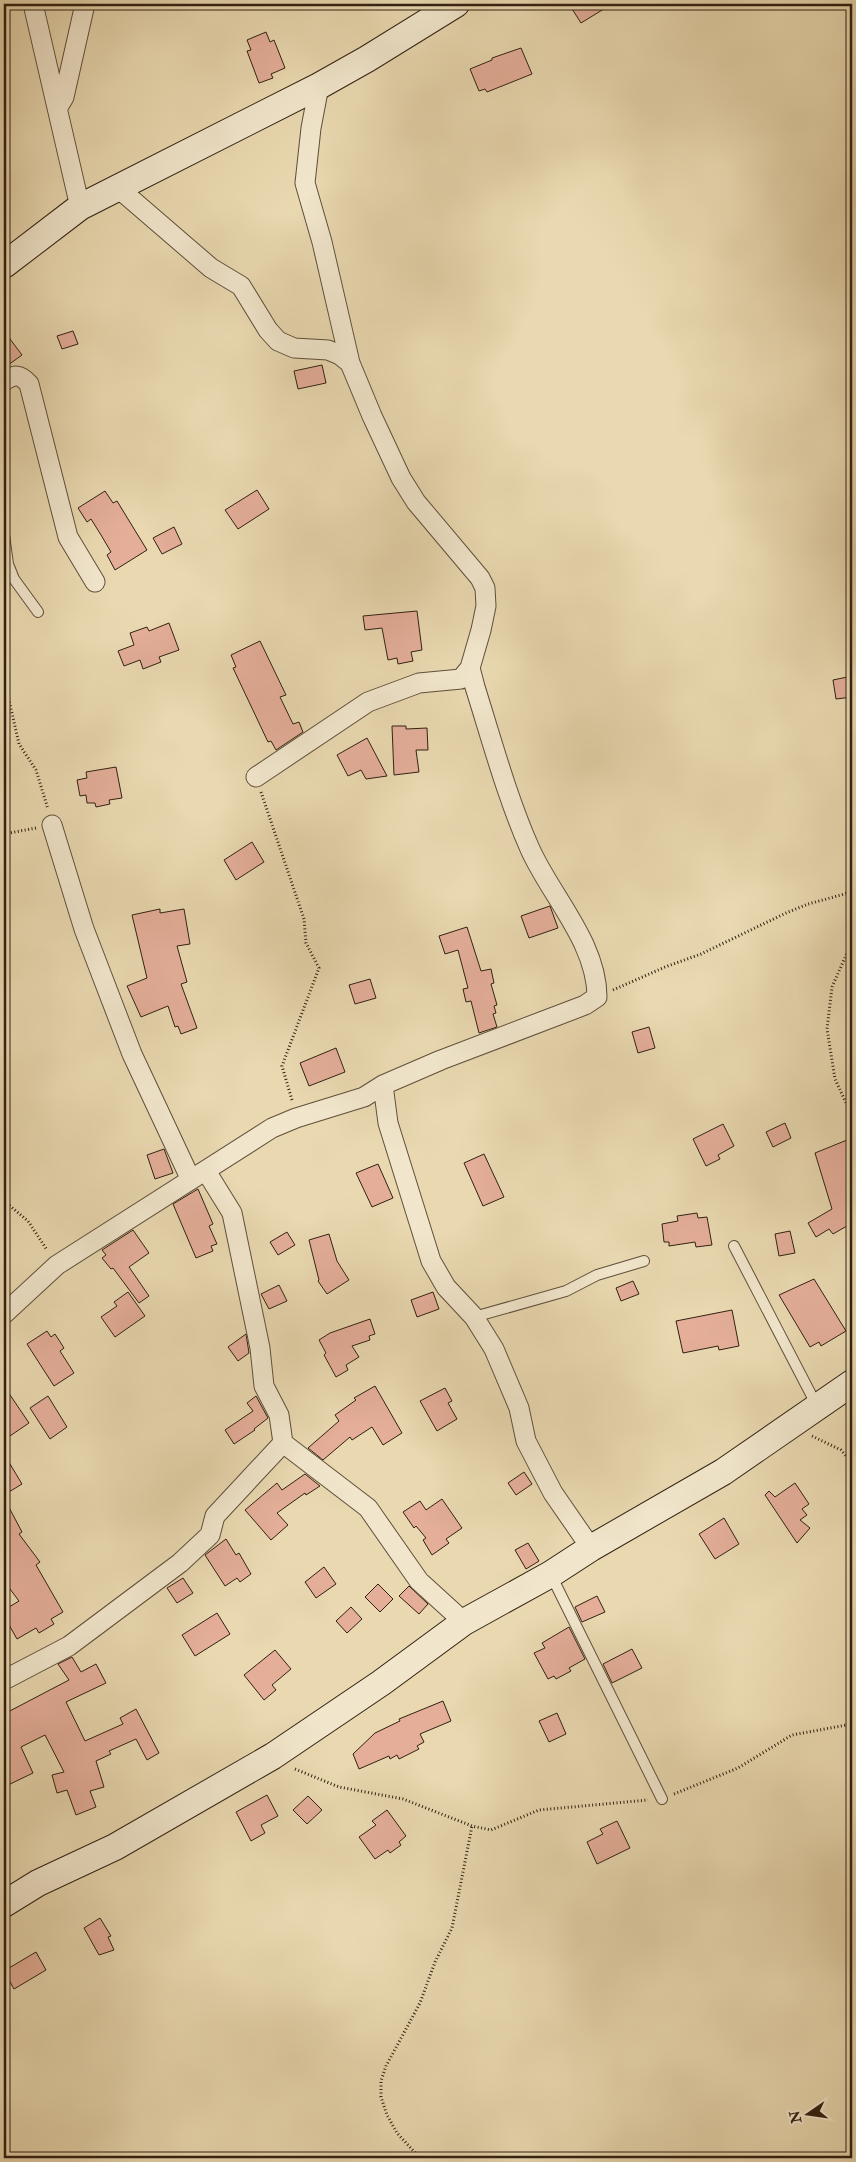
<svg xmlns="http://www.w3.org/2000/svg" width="856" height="2162" font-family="'IM FELL Double Pica',serif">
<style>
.building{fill:#e4ae99;stroke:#312112}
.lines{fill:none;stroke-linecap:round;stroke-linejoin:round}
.lane-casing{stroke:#5f4f3a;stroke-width:12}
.street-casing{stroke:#5f4f3a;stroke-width:21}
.secondary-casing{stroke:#312112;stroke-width:28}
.path{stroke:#312112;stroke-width:3;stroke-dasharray:1 2.5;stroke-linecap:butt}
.lane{stroke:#f1e6cc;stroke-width:10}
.street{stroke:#f1e6cc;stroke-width:19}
.secondary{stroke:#f1e6cc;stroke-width:26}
</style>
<rect width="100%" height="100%" fill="#e9d8b0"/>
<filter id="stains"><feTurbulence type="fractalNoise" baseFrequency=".004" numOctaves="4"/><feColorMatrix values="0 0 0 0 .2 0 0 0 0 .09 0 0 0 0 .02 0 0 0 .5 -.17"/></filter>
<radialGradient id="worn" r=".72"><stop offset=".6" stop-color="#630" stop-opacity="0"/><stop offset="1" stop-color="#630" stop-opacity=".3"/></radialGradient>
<path class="building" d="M569,4H612L581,23Z
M266,32L270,42L274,40L285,68L271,74L273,78L259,83L247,51L251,50L247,40Z
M521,48L532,74L487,92L485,89L479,91L470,69L492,60V58Z
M4,331L22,355L4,368Z
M73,331L78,344L62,349L57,336Z
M322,365L326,383L298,389L294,371Z
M257,490L269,509L238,529L225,510Z
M105,491L113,503L117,501L147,550L115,570L107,555L111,552L101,535L91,519L87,522L78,508Z
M174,527L182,544L162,554L153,538Z
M417,611L422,650L411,652L413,661L398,664L397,658L388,660L382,628L365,630L363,616Z
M169,623L179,650L159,657L161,662L143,669L140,660L124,666L118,651L134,645L130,633L147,627L149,631Z
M260,641L286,695L280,697L293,724L299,722L303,732L276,750L271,741L268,742L233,668L236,667L231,655Z
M852,676V697L836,699L833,680Z
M392,726H406V729L427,728L428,750H416L419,772L394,775Z
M367,738L387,776L366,779L361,770L348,776L337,755Z
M116,767L122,798L109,800L110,804L96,807L95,803H87L86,795L80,796L77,780L87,778L86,772Z
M252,842L264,862L236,880L224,860Z
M550,906L558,928L529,938L521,916Z
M160,909V913L184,909L190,944L177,946L187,982L181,984L197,1028L181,1034L178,1026L175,1027L168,1006L141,1017L127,986L147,978L132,915Z
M467,927L481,971L491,969L494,983L491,984L497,1005L494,1006L496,1013L493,1014L497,1027L479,1033L471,1001L466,1002L463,989L468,988L458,950L445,954L439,936Z
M370,979L376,998L355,1004L349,985Z
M649,1027L655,1048L638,1053L632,1032Z
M336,1048L345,1072L309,1086L300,1063Z
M785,1123L791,1138L773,1147L766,1132Z
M723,1124L734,1146L718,1155L720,1159L706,1166L693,1139Z
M852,1138V1223L833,1234L829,1229L816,1237L808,1223L832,1209L815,1153Z
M164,1149L173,1173L155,1179L147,1155Z
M484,1154L504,1197L483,1206L464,1163Z
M378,1164L393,1198L372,1207L356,1173Z
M198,1189L213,1224L209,1226L217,1244L211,1246L213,1251L196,1258L173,1204Z
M697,1213L698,1218L707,1217L712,1245L696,1247L695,1242L669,1246V1242H664L662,1224L678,1221L677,1216Z
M133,1230L149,1253L129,1267L149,1296L139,1303L113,1268L111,1269L102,1258L106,1255L102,1250Z
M790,1231L795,1253L779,1256L775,1234Z
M287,1232L295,1245L278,1255L270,1242Z
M329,1234L337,1261L349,1280L327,1294L318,1281L319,1280L309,1240Z
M814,1279L846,1331L821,1346L819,1342L810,1347L779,1295Z
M633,1281L639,1294L621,1301L616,1288Z
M279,1285L287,1301L269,1309L261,1294Z
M128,1292L145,1316L115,1337L101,1317L117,1306L114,1302Z
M433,1292L439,1309L417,1317L411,1300Z
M732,1310L739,1346L719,1350L718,1346L683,1353L676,1321Z
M370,1319L375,1334L369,1336L370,1340L352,1346L359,1357L346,1365L348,1370L336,1377L324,1355L326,1353L319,1340L330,1333Z
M47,1331L51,1337L55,1334L64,1348L60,1351L74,1373L54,1386L27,1344Z
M246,1334L249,1353L238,1361L228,1347Z
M4,1386L29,1423L4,1440Z
M375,1386L402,1433L383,1445L372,1427L352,1440L350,1437L323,1460L308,1448L339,1421L335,1415L356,1400L354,1398Z
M445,1388L452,1401L448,1403L457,1419L437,1431L420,1401Z
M48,1396L67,1427L50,1439L30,1408Z
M256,1396L268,1418L254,1429L255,1430L234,1444L225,1430L253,1411L247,1403Z
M4,1454L22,1484L4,1495Z
M524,1472L532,1484L516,1495L508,1483Z
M305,1474L320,1486L306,1495L305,1493L277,1513L288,1525L271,1540L245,1510L277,1483L282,1490Z
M795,1483L809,1504L802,1509L807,1515L800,1520L810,1528L797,1543L765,1495L769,1491L775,1497Z
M4,1498L22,1532L19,1534L40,1562L36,1565L63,1612L51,1619L54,1624L39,1633L36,1628L17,1639L4,1616V1610L19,1601L4,1581Z
M442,1499L462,1528L446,1539L449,1543L432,1555L423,1540L426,1538L416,1526L414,1528L403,1512L420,1501L426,1510Z
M724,1518L739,1544L715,1559L699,1534Z
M226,1539L236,1555L239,1553L251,1574L240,1582L237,1578L225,1586L205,1555Z
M528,1543L539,1561L526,1569L515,1550Z
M324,1567L336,1584L316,1598L305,1582Z
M183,1578L193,1593L177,1603L167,1588Z
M378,1584L393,1599L380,1612L365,1597Z
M409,1586L428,1604L419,1614L399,1596Z
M597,1596L605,1612L582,1622L575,1607Z
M351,1607L362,1619L347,1633L336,1621Z
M217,1613L230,1634L195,1656L182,1635Z
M569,1627L585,1659L569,1668L571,1671L556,1679L554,1676L548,1679L534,1653L545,1648L542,1643Z
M632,1649L642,1668L612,1683L603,1664Z
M275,1650L291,1669L272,1685L276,1690L264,1700L244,1675Z
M72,1657L81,1672L96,1664L106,1683L66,1702L85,1741L123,1724L120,1718L136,1709L159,1753L147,1760L136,1739L109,1751L111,1754L96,1761L104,1787L90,1791L96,1807L76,1815L67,1790L57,1793L52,1775L64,1772L45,1735L21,1747L33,1773L4,1787V1714L69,1680L58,1664Z
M443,1701L451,1721L420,1734L424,1742L417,1746L419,1749L399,1759L397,1755L390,1759L389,1756L359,1769L353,1754L375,1733L400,1721L399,1719Z
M557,1713L566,1734L549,1742L539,1721Z
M267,1795L278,1816L261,1825L265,1833L251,1841L236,1812Z
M308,1796L322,1810L307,1824L293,1810Z
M387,1810L406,1836L399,1842L401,1845L390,1853L388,1850L375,1859L359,1837L376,1825L372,1821Z
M617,1821L630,1848L597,1864L587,1842L603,1834L600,1829Z
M100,1918L111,1936L108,1937L114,1950L99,1955L84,1928Z
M36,1952L46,1970L14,1989L4,1971Z"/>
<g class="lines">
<g class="lane-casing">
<path id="lane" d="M4,535L8,564L14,579L38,612
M734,1246L817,1406
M474,1317L566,1291L597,1275L644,1261
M551,1575L662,1799"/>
</g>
<g class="street-casing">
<path id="street" d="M33,4L80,207
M319,86L311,128L305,183L322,242L350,363
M58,107L64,97L85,4
M4,381C15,374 20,374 29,384L68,537L95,582
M256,777L368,702L419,683L461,679L470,668
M52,825L84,929L132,1054L191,1180
M383,1085L388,1123L431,1261L446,1287L474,1317L494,1349L519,1408L526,1441L553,1493L591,1548
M4,1314L57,1265L272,1128L296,1118L364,1097L383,1085L441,1060L585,1005L597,997C597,943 551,896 530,849C507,797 492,741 475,687L470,668L481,630L486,606L485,588L480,578L416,502L401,478L372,416L350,363L340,355L328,350L294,348L278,341L268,330L241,286L211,268L117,187
M283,1443L368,1508L419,1581L464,1622
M4,1680L69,1646L180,1563L210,1535L215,1516L283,1443L279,1415L264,1386L260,1348L232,1213L206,1171"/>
</g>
<g class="secondary-casing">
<path id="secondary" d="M4,265L80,207L319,86L367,59L456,4
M4,1904L38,1883L115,1847L273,1756L381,1683L464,1622L551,1574L591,1548L723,1472L852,1383"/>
</g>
<path class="path" d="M4,678L19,744L36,770L48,809
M261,792L304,919L306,943L319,968L282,1066L292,1100
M4,834L36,828
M852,950L847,953L832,987L827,1029L835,1079L852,1116
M613,990L665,967L701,954L786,913L808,904L852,892
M4,1201L28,1221L47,1250
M812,1436L841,1450L852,1463
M295,1769L339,1787L403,1799L472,1826L491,1830L539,1810L648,1800
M674,1794L738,1768L792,1735L852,1724
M420,2158L397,2133L387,2115L381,2097V2081L386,2066L420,2003L435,1962L452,1928L472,1826"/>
<use href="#lane" class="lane"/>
<use href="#street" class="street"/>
<use href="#secondary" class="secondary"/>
</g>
<rect width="856" height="2162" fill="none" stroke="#e9d8b0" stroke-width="20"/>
<rect x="5" y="5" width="846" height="2152" fill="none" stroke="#312112" stroke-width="2.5"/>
<rect x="10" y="10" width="836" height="2142" fill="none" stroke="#312112"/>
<g transform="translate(808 2114) rotate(257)" stroke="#f1e6cc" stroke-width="4" paint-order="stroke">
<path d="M0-4L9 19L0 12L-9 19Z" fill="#312112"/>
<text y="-8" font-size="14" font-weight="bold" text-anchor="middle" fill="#312112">N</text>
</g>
<rect width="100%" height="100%" filter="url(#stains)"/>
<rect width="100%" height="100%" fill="url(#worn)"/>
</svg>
